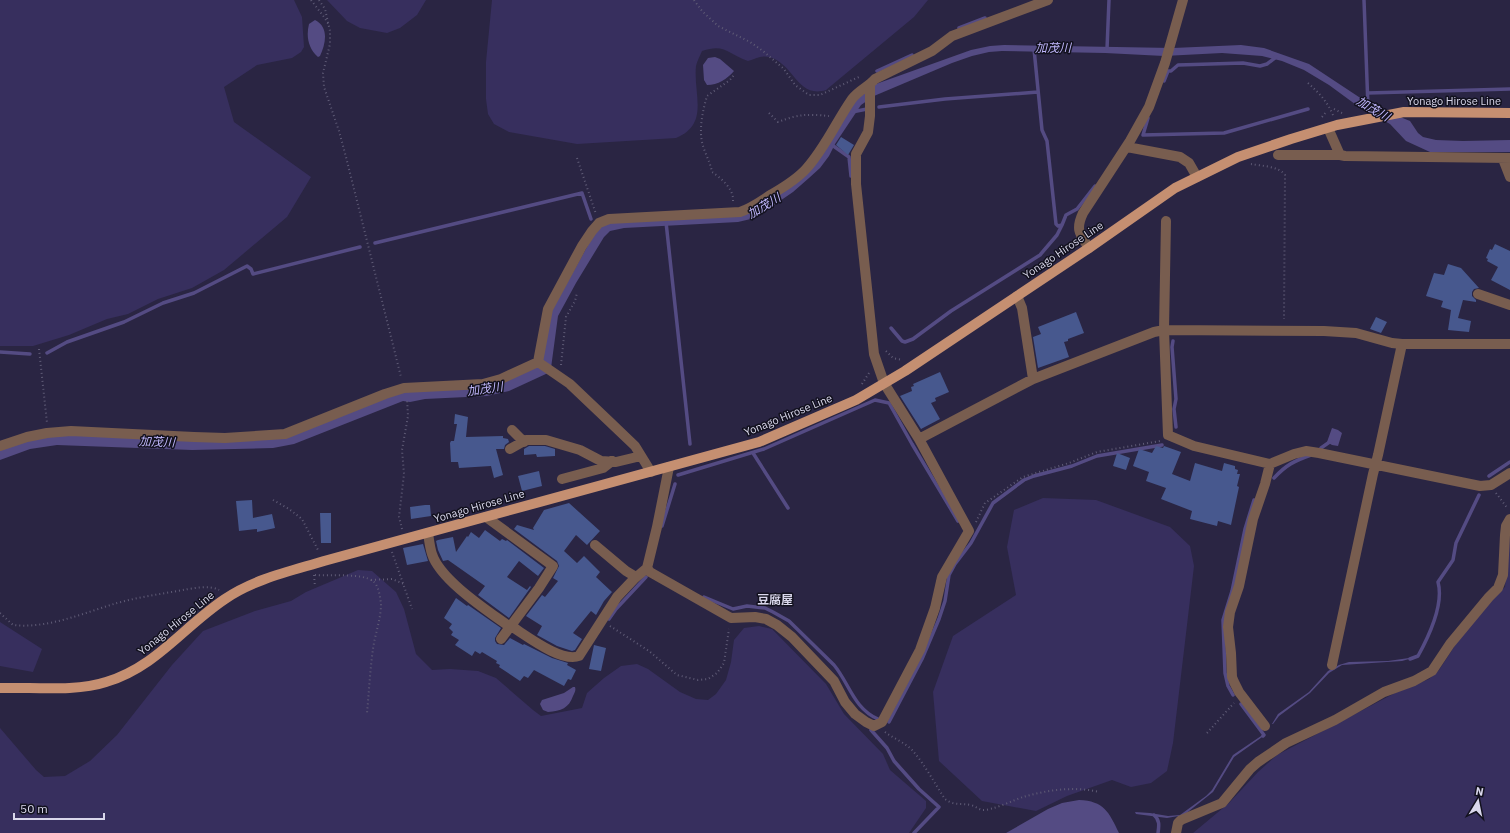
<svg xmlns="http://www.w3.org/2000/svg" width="1510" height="833" font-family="'IBM Plex Sans','Noto Sans JP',sans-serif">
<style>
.green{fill:#372f5e}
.water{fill:#544b83}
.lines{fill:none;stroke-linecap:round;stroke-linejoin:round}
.stream{stroke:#544b83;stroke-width:3.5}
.building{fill:#47588e}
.path{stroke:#5f5b76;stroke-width:2;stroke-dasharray:1 3;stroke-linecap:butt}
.minor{stroke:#785d4f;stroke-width:10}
.major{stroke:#c58f71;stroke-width:10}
.labels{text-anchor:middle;stroke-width:3;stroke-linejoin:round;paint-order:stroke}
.street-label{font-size:11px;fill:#d9d7eb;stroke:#12111e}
.water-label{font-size:12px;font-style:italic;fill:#bfb6fb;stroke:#12111e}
.neighbourhood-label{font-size:12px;font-weight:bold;fill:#d9d7eb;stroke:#12111e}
</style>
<rect width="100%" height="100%" fill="#2a2543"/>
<path class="green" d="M0,0H294L302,17L304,47L301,52L292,58L257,65L224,87L234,122L311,177L287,217L224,270L192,288L158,299L128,314L107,319L69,335L33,346H0Z
M327,0H426L417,15L400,28L387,33L360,28L347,21Z
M492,0H928L914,17L826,90C797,99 794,63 769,57C762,55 755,59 748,61C728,54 725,43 702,51C700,56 697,61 696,66C693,94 710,124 676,138L577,144L509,132L494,124L488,114L486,99V62Z
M1043,498L1096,500L1170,527L1190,546L1194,566L1173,743L1167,771L1151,783L1131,787L1112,780L1067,796L1036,811L982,801L939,761L933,692L953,636L1016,595L1007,547L1014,510Z
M1510,531V833H1193L1229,803L1258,772L1277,755L1395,693L1429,679L1439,670L1456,644L1490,601L1505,587Z
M358,570L372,571L396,592L404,609L416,654L432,670L450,669L478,671L496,678L533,710L541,716L582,708L587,693L604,678L621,666L637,664L648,669L680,692L696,699L708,700L716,694L726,680L731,662L734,640L744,628L759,626L772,629L826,684L844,714L883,754L890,770L926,801V808L909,833H0V728L36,770L44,777L65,776L90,761L117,735L172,665L203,631L255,611L291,601L306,592Z
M0,622L42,649L33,672L0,666Z"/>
<path class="water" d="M315,20C329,27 326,43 320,56L318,57C308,48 306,36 309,24Z
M1004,45L1173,48L1241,45L1264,48L1309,64L1371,105L1410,121L1418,133L1423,137L1436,140L1463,141L1510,140V152H1430L1406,141L1390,124L1359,107L1329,85L1304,70L1282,61L1262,56L1222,53L1164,56L1105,53L1002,51L989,52L972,56L952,63L874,96L861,105L835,144L829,156L820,168L809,178L793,192L755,218L738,222L624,228L610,231L604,237L576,283L558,316L551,368L548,373L509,391L487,396L425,399L410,402L403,401L294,444L273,448L192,450L57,445L30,449L0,460V449L51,435L281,436L402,391L488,384L532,368L548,317L597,229L609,221L742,213L792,183L855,101L876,84L971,50L990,46Z
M715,57L720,59L734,71C727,79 718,85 707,85L704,80L703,65L708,58Z
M1332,428L1338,430L1342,433L1338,446L1332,445L1327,442Z
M1416,657L1402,661L1342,665L1329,673L1310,693L1279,716L1273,724H1272L1278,714L1309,692L1328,671L1339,665L1349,662L1388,661Z
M573,687H575C576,690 575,692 573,696C569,708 561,711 548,712L543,710L540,704L542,700L564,693Z
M1264,734L1265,735L1234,757L1213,792L1184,815L1167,818L1136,814L1135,812L1150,813L1168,816L1180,815L1206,796L1212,790L1233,755Z
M1079,800C1104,801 1109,812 1119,833H1006L1048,809L1062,803Z"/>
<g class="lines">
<path class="stream" d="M1364,0L1368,107
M959,28L985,18
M1107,49L1109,0
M877,71L912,55
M1164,81L1168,71H1171L1178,65L1243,63L1260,66L1267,64L1276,57
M1368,93L1510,89
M879,107L945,99L1038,92
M852,112L867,109
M1148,118L1143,135L1224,133L1308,109
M832,145L849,157L851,176
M666,222L690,444
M1062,225L1066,215L1077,209L1095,186
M375,243L582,193L591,219
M891,328L902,341L905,342L913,339L951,311L1040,255L1057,235L1062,225L1058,226L1056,224L1047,141L1042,130L1034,49
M1173,341L1172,347L1176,399L1174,409L1176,427
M0,352L30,354
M47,353L67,342L124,322L163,303L194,293L247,266L251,269L253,274L360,247
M1321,448L1331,441
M753,453L788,508
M678,475L764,449L875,400L889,403L912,444L958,521
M1489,476L1510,462
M1274,478C1286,465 1294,461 1311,455
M662,526L675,484
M704,597L733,609L747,606L765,608L773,612L789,621L834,665C849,683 854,709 878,719
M609,619L616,609L646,577
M1410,659L1418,656C1429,636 1444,604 1438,582L1453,560L1456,543L1479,495
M1233,695L1228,686L1225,673L1223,620L1232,591L1245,529L1254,500
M1241,704L1264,735L1263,736
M889,722L922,659L939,619L945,601L949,575L955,564L971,543L993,503L1024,480L1034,476L1072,466L1097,456L1162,445
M871,730L887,748L894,761L919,789L939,807L914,833
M1154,815C1160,820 1159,826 1158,833"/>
</g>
<path class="building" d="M841,137L854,145L848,155L836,145Z
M1495,244L1510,251V290L1491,280L1498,267L1487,261L1488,259L1486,258L1490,249L1492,250Z
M1448,264L1461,268L1479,288L1474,289L1472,292V296L1476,300V302L1463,300L1458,318L1471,321L1469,332L1448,330L1451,310L1441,307L1443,301L1426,296L1434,273L1444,275Z
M1076,312L1084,333L1068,339V341L1064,342L1069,357L1038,368L1033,337L1041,334L1038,327Z
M1376,317L1387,322L1381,333L1370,329Z
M940,372L949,392L935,398L936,401L931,403L940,419L921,429L900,396L912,391L911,387L914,386L913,384Z
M455,414L468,417L466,437L503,436V438L508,439L509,442L505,445L504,449H496L503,475L494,478L491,466L459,468L458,462H451L450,443L451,441H454L457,424H454Z
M529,446H545L555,449V456L537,457L536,454L524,455V449Z
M1156,446L1163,448L1164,446L1181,452L1172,474L1190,481L1195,463L1222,471L1224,463L1235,466V469L1238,470L1237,474H1240L1237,486L1239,487L1231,525L1218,521L1217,526L1190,519L1192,511L1161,499L1166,488L1146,481L1149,472L1133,466L1139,449L1152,453Z
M1117,453L1130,458L1126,470L1113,466Z
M539,471L542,486L522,491L518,476Z
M252,500L253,518L272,514L275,528L257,532V529L239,531L236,501Z
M569,503L600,531L587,545L576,535L564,551L577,563L584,556L600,572L596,577L612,592L604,601L596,615L591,611L573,633L582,639L575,650L572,651L557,646L537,635L542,626L526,616L542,595L545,597L558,581L553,578L559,566L557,561L514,529L517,525L534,530L533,528L544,510Z
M425,505H430L431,516L411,519L410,507Z
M320,513H331V543H321Z
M485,530L500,541L502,539L506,541L507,540L544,568L538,576L519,561L507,577L527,590L530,586L531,587L509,618L478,595L485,586L448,560L443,561L438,550L436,541L438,540L453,537L456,552L467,536L468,537L471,532L479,538Z
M423,544L428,561L407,565L403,548Z
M456,598L467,606L468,605L501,628L495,638V641L497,644L504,645L510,638L523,645L524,644L552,658L568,663L567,665L576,670L571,680L568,679L564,686L534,670L528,678L524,676L520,681L499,667L500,665L496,663L497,661L482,652L480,654L475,651L472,656L455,645L459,640L451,635L453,632L449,628L452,624L444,618Z
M594,645L606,648L601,671L589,669Z"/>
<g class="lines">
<path class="path" d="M311,0L324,17L329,25
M319,0L325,9L330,31V44L323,73L324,87L339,131L346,157L401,377
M694,0L702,11L718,26L750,42L763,51L784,69L795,85L809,95H820L861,76
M1308,83C1319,93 1327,101 1333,115
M1334,109L1342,113
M769,113L778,122C799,114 806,114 829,116
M1322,117L1327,111
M577,158L596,214
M1251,164C1261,166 1279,166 1285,175L1284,319
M733,201C734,189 721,178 712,172C710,161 704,152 702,142C699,127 703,110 707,96L730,80L734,75
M39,349L47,423
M886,351L893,358L902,360
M561,365L566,317L575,301L577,293
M862,384L869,373
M1496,493L1508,509
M273,500L289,509L302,519L319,552
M976,522L985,503L1023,477L1069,463L1097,452L1160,441
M402,529L399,517L404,474L402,450L408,416L407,399
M392,552L412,609
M314,575L315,587
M315,575C330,576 362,573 373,581C379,586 380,597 381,604C381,619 375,634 373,649C370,670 369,692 367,713
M371,580L392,579L404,584
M0,613L13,625C47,629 84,613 117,603C139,597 161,594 183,590C194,588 210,585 219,590
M610,626L649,651L677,675L698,680L708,679L717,673L724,663L729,629
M885,732C894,739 906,743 913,751C925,765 935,784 945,799C954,806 961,803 971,805C975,806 978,809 982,810C991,811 1014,800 1023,797C1047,790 1074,786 1099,792
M1207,733L1234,703"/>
<path class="minor" d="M1328,128L1340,155L1345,156L1510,158
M1127,147L1180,157L1189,163L1197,177
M1278,155H1340
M1503,159L1510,177
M1166,221L1164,330L1168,435L1194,446L1270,464L1294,454L1306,451L1319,453L1480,486L1491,485L1510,473
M1089,248C1080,234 1075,230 1083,213L1130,141L1149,107L1165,63L1183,0
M1478,294L1510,305
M1017,296L1022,308L1033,379
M538,362L548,309L582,246L592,231L599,223L609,219L740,212C752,208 761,201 772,194C784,187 797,179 806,169C825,148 836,122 852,99C859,90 868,87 875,79L932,51L952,36L1048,0
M538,362L570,384L610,422L635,446L651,472
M512,430L524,442
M919,439L1033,379L1154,332L1164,330L1324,331L1356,333L1392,343L1402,344H1510
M0,446L27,437L47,433L71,431L194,437L225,438L285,434L385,394L404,388L483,384L501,379L538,362
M510,449L526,440H546L580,450L601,461L616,462L641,456
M669,467L657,527L647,568L650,572L731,618L755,617L766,619L777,625L792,637L834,681L845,702L855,714L866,722L874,726L882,722L920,650L935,608L942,577L969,531L919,439L884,383L874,354L856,184V154L868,132L870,116V84
M562,479L603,468L612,461
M486,517L553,566L539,588L501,639
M428,533C429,540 430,548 432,554C440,580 488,611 510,627
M595,545L626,571L636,577
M511,626C527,636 562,663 579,656L617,597L634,579L647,568
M1332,665L1373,474L1378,455L1402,344
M1265,726L1239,692L1234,682L1232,677L1231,653L1228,627L1230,612L1239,586L1253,519L1265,484L1270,464
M1176,833L1178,823L1181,820L1222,803L1250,769L1258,762L1286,743L1335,720L1384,692L1414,681L1432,671L1450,644L1489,597L1498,588L1503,575L1505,535L1506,526L1510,519"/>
<path class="major" d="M0,688C32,687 76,692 106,682C156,667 183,627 225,599C254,579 291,571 324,561L759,442L856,400L905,371L1089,248L1175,188L1238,157L1291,139L1337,125L1404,112L1510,113"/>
</g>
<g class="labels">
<g class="street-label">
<text x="1454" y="105">Yonago Hirose Line</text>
<text transform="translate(1063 250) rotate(-34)" y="4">Yonago Hirose Line</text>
<text transform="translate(788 415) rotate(-22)" y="4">Yonago Hirose Line</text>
<text transform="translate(479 506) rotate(-16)" y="4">Yonago Hirose Line</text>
<text transform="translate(176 623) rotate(-39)" y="4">Yonago Hirose Line</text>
</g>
<g class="water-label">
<text x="1053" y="52">加茂川</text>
<text transform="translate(1373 109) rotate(30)" y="4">加茂川</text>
<text transform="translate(764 206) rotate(-31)" y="4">加茂川</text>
<text transform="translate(485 389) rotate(-8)" y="4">加茂川</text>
<text transform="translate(157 442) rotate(2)" y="4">加茂川</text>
</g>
<g class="neighbourhood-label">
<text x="775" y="604">豆腐屋</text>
</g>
</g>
<g transform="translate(1478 801) rotate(10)" stroke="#12111e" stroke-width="3" paint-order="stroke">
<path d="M0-3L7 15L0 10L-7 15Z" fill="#d9d7eb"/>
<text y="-6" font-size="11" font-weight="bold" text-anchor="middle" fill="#d9d7eb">N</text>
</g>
<path d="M14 813v6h90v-6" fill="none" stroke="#d9d7eb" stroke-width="2"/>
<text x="20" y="813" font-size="12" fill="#d9d7eb" stroke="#12111e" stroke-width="3" paint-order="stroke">50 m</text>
</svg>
